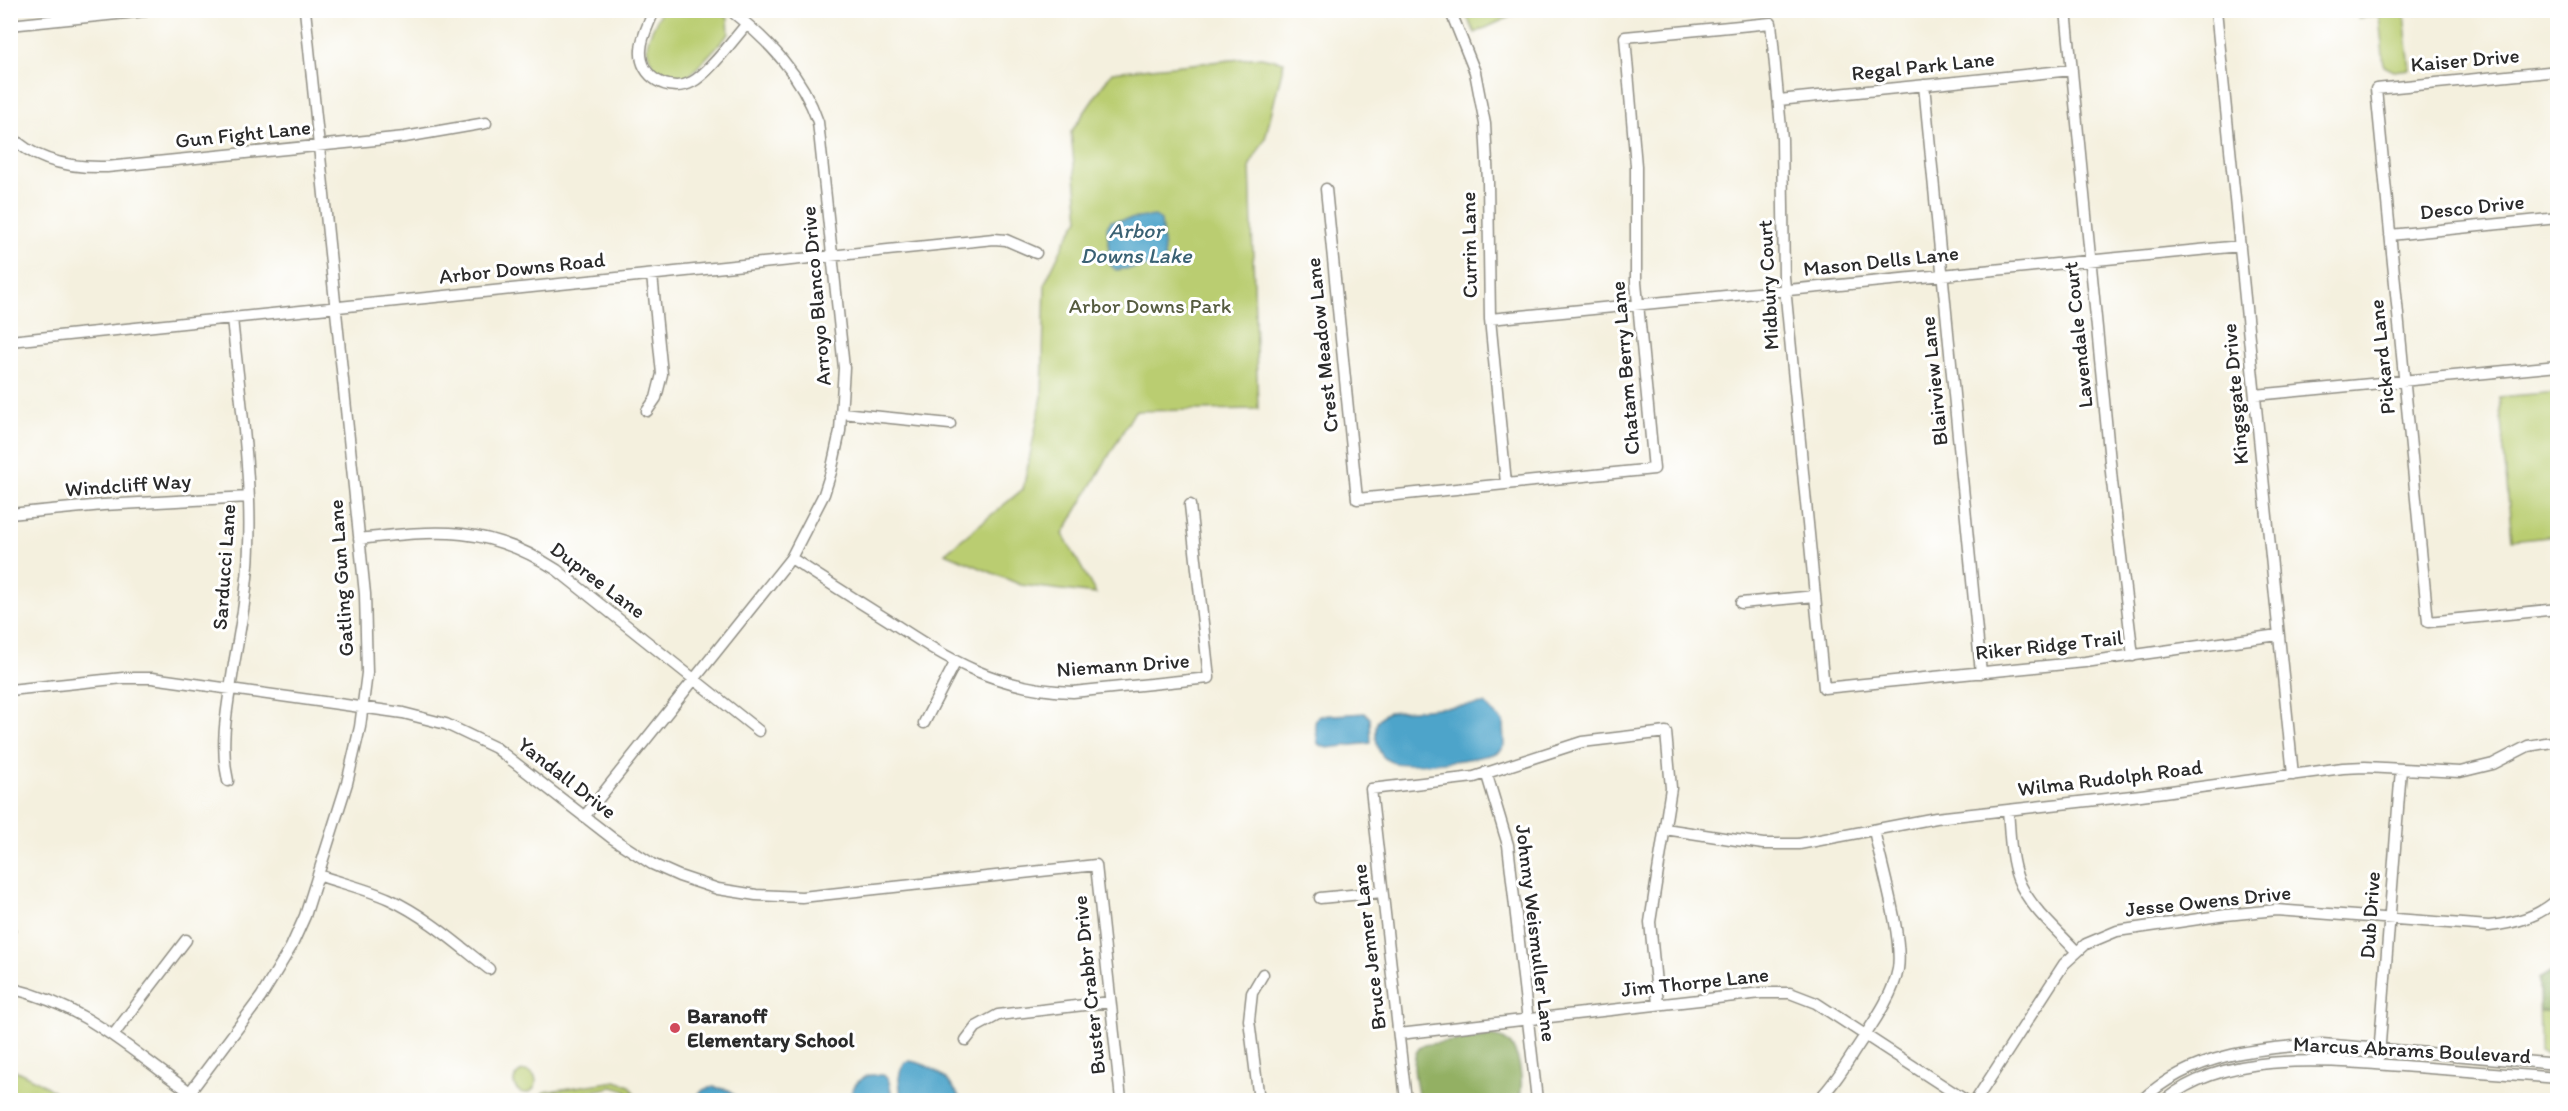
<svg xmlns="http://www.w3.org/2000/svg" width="2568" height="1111" font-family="Itim,sans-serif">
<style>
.green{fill:#bacd71;stroke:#727c4e;stroke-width:1.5}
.forest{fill:#93b063;stroke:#5f6e47;stroke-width:1.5}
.water{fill:#4da4ca;stroke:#3c687a;stroke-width:1.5}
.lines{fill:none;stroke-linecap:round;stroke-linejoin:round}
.minor-casing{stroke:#908e84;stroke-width:13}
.minor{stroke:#fff;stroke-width:10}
.poi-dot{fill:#d1495b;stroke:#fff;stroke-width:2}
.labels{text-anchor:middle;stroke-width:6;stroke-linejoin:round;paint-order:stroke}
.street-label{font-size:21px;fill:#2b2b2b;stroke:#fff}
.park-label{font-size:21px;fill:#565c40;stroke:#fff}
.poi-label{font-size:21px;font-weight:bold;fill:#2b2b2b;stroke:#fff;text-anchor:start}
.water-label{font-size:22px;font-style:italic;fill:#3a6173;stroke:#fff}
</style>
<rect width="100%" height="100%" fill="#fff"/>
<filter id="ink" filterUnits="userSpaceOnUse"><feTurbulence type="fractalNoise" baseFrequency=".0167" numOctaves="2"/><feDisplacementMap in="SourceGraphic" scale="12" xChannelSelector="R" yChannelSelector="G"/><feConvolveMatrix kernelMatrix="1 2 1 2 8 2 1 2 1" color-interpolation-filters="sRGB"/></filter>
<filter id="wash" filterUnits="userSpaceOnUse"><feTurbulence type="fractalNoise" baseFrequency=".008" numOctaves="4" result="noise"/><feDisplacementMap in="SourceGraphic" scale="24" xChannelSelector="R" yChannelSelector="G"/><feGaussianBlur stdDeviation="1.35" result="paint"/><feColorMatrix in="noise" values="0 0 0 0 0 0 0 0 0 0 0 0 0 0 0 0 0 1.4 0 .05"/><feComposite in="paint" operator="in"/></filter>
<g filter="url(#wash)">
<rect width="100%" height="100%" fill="#f4f0de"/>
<path class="green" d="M661,11H715L728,18L729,34L689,76L675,78L658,74C639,44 648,41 661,11Z
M1464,11H1522L1475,33Z
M2356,11V10L2437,11L2404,14L2410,69L2394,71L2384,66L2379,16L2358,18Z
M1261,57L1284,62L1265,139L1250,165L1258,409L1135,411L1063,534L1096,594L1021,585L945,553L1023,489L1042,397L1045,283L1066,239L1079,219L1071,132L1112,72Z
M2557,392V535L2512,540L2499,397Z
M2557,968V1056L2540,1052L2539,979Z
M11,1068L41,1083L66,1100H11Z
M514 1082a11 11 0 1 1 22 0a11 11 0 1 1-22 0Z
M616,1081L630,1086L638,1100H633L626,1091L613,1087L547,1100H536L544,1092Z"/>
<path class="forest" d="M2557,968V1011H2540L2539,979Z
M1490,1036C1494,1037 1500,1037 1505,1040C1521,1050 1524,1084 1519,1100H1419C1417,1085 1407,1054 1423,1045Z"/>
<path class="water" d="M1155,216L1161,220L1165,262L1162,265L1116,270L1110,265L1107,227L1111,221Z
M1485,704L1503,722L1504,745C1502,749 1502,750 1498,752C1485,759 1401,769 1389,761C1379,756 1376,744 1376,733C1375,722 1378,718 1388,712Z
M1365,713L1370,718L1371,743L1327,748L1318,744L1315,723L1318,716Z
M910,1061C934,1065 950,1079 961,1100H901L899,1078L901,1069L905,1062Z
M870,1075H883L888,1078L893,1100H850C851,1088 858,1079 870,1075Z
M713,1087L729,1090L738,1100H696C699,1091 703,1089 713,1087Z"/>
</g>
<g filter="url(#ink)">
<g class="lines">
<g class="minor-casing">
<path id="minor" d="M654,10C650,22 641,37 641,50C639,77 669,94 692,82C708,74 733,40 746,25
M1450,10L1475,72L1485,124L1488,182L1490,319L1506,483
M2066,10L2112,482L2133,656
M2216,10L2293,775
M10,25L146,11
M2558,71L2376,89L2428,622L2558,609
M1924,85L1981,673
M1779,100L2072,70
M10,135C35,162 73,168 107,167L405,137L486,123
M1326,189L1357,499L1654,469L1636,283V166L1625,37L1771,23L1782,139L1784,277L1824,688L2085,662L2278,635
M2390,235L2558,218
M1490,319L2240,246
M10,341L994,239L1006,240L1036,253
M2255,395L2558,366
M647,411L656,398L662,374L652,275
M842,413L950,424
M10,514L103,505L249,497
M359,539C438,530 487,524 557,570L759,731
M791,558C823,579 856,600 888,620C949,660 997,690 1073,692L1209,678L1190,505
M1741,603L1815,596
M10,690L123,678H152L403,713L446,724L496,748L612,838L652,864L679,876L718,889L756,895L802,897L1096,865L1121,1100
M924,723L955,663
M1486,772L1508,845L1537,1100
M228,781C219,742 228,704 234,664C241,625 248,586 249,546C252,474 239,391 232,318
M2008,810C2010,833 2010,858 2018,879C2029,907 2056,929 2076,951
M584,817L791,558L824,494L831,472L840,431L844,368L818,122C802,75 769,41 730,10
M1665,829L1763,844H1799L1936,818L2141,795L2343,768L2365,767L2460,772L2493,764L2528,746L2558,741
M318,875C341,883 367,889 389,899C426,916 457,944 489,969
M1320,898L1382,892
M10,930V931
M10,988C87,1006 128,1049 190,1092
M114,1034L186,940
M1399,1034L1761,993H1790L1816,1003L1965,1100
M966,1040L976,1027L998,1015L1110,1002
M2379,1056L2401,769
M184,1100L261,997L291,947L305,916L347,783L360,727L367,673L365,594L305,10
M1259,1100L1249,1020L1252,993L1263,974
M1406,1100L1371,789L1474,777L1582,742L1666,732L1671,788L1650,922L1658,1004
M1818,1100C1834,1085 1846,1064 1858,1046C1873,1023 1893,996 1898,969C1903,936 1881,865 1874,830
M1976,1100L2064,964L2086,944L2117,931L2226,915L2276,910L2489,926C2516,923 2538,917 2558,899
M2142,1100C2191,1054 2257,1048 2322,1044L2558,1064
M2165,1100C2230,1047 2339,1062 2416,1067C2463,1071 2511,1074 2558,1078"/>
</g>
<use href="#minor" class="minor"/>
</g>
</g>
<circle class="poi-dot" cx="675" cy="1028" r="6"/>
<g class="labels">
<g class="street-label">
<text transform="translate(2465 60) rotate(-5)" y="7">Kaiser Drive</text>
<text transform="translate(1923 66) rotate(-6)" y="7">Regal Park Lane</text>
<text transform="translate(243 134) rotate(-6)" y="7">Gun Fight Lane</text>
<text transform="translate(2472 207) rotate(-6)" y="7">Desco Drive</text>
<text transform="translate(1469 245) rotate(-91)" y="7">Currin Lane</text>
<text transform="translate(1881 261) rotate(-6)" y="7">Mason Dells Lane</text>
<text transform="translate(522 268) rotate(-6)" y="7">Arbor Downs Road</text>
<text transform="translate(1768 285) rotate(-93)" y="7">Midbury Court</text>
<text transform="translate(816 296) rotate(-95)" y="7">Arroyo Blanco Drive</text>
<text transform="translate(2078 335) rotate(-96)" y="7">Lavendale Court</text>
<text transform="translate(1322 345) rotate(-96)" y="7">Crest Meadow Lane</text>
<text transform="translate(2382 357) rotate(-96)" y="7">Pickard Lane</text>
<text transform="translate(1625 368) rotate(-95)" y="7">Chatam Berry Lane</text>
<text transform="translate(1934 381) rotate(-96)" y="7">Blairview Lane</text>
<text transform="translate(2235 394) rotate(-95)" y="7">Kingsgate Drive</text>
<text transform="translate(128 485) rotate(-4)" y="7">Windcliff Way</text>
<text transform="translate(224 567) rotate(-86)" y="7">Sarducci Lane</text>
<text transform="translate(341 578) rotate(-94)" y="7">Gatling Gun Lane</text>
<text transform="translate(598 580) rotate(37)" y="7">Dupree Lane</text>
<text transform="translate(2049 645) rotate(-6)" y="7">Riker Ridge Trail</text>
<text transform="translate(1123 665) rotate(-4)" y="7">Niemann Drive</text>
<text transform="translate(567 778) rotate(38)" y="7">Yandall Drive</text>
<text transform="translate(2110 778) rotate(-7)" y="7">Wilma Rudolph Road</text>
<text transform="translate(2208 901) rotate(-6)" y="7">Jesse Owens Drive</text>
<text transform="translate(2370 915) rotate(-86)" y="7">Dub Drive</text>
<text transform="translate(1536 933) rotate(83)" y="7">Johnny Weismuller Lane</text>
<text transform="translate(1369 947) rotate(-97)" y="7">Bruce Jenner Lane</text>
<text transform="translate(1695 982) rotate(-6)" y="7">Jim Thorpe Lane</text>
<text transform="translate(1089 985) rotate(-96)" y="7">Buster Crabbr Drive</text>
<text transform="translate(2412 1050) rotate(3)" y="7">Marcus Abrams Boulevard</text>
</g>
<g class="park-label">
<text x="1150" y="313">Arbor Downs Park</text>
</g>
<g class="poi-label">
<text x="687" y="1023">Baranoff<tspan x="687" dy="24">Elementary School</tspan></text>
</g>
<g class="water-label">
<text x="1136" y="238">Arbor<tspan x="1136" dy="25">Downs Lake</tspan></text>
</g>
</g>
<rect width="2568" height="1111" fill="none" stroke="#fff" stroke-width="36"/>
</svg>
